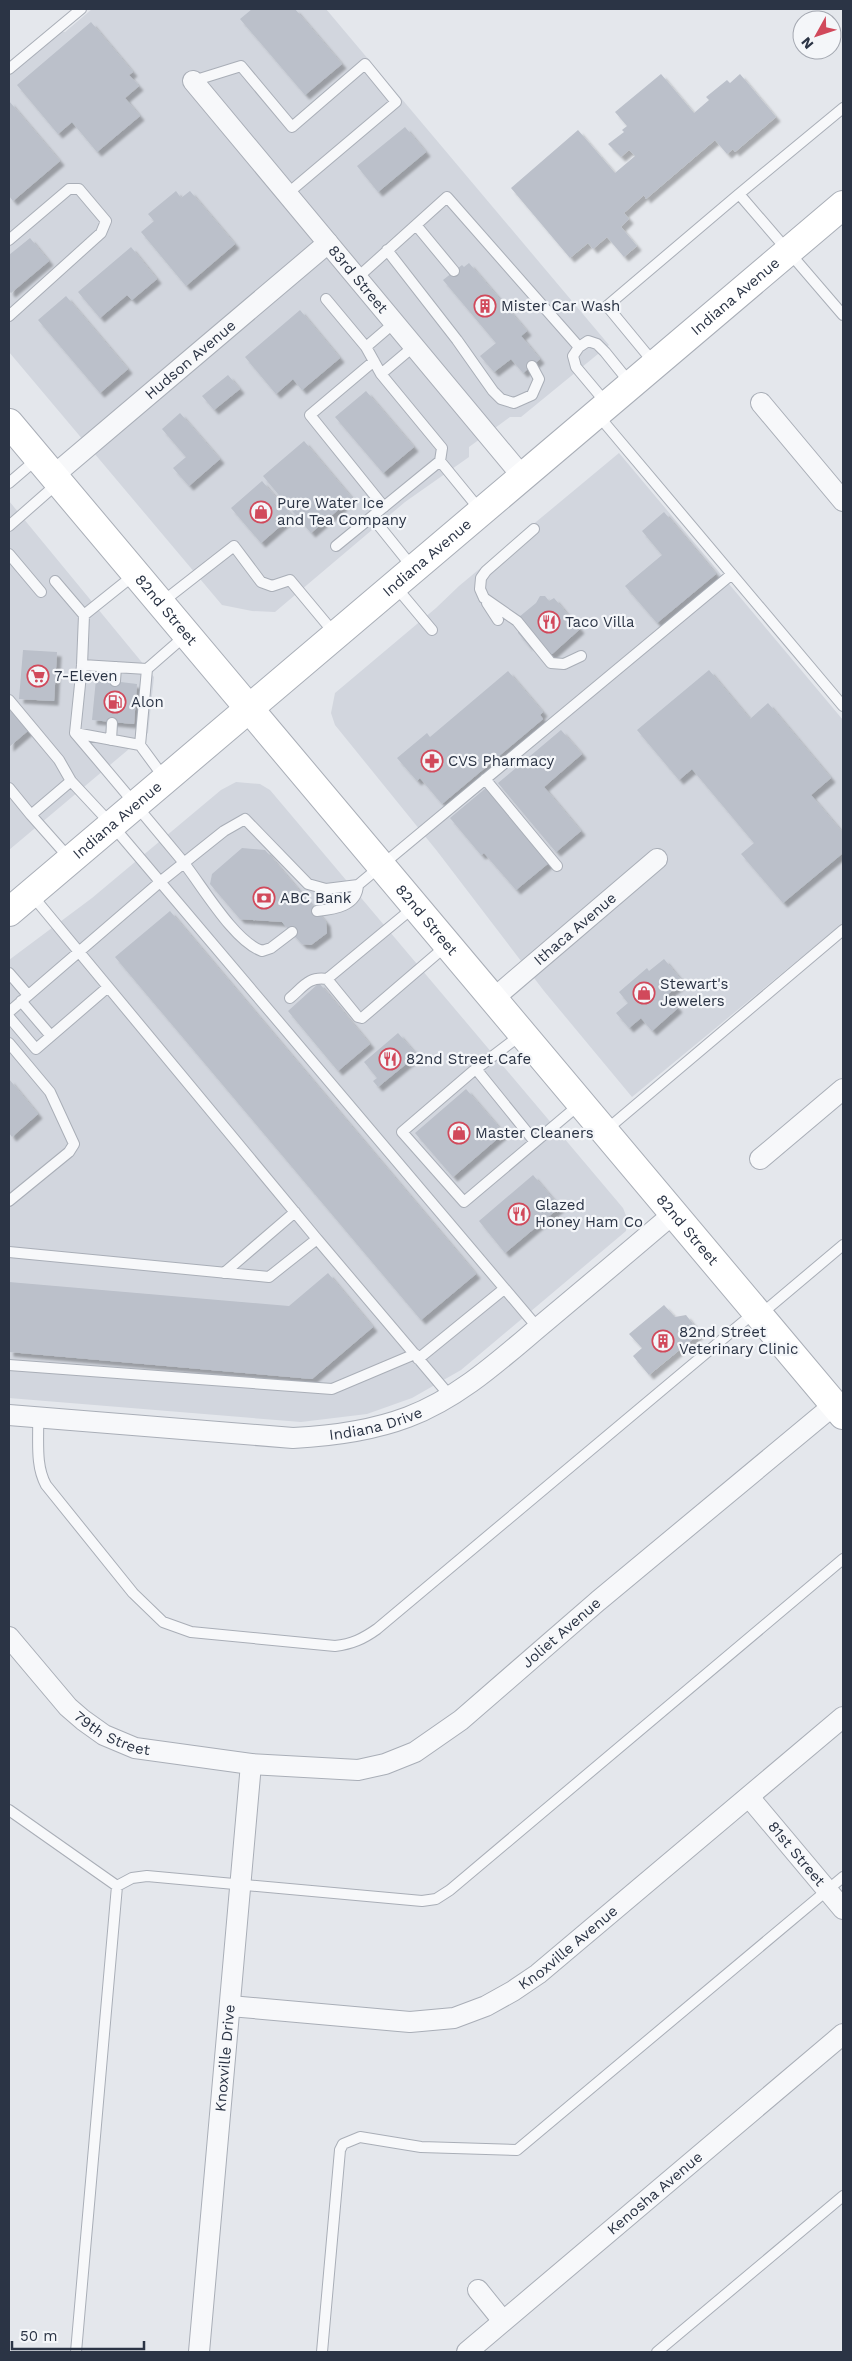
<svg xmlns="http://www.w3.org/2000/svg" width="852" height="2361" font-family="'Work Sans',sans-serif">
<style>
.built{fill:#d2d6de}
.building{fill:#bbc0ca;filter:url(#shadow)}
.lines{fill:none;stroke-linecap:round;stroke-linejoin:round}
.service-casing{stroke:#a9aeb7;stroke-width:12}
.minor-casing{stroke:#a9aeb7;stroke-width:22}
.secondary-casing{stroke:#a9aeb7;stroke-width:30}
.service{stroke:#f7f8fa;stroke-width:10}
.minor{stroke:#f7f8fa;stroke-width:20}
.secondary{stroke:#fff;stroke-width:28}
.labels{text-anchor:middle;stroke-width:4.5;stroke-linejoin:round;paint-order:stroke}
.street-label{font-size:15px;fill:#2b3445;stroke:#f4f6f9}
.poi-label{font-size:15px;fill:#2b3445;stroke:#f4f6f9;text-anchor:start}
</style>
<defs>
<filter id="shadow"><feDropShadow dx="4.5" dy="4.5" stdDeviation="1" flood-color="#0004"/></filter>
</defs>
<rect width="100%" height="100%" fill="#e4e7ec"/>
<path class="built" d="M92,9H326L609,345L521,417H510L469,447V457L405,502L275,612L252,611L222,605L9,352V74L61,31L65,32Z
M619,453L843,720V923L632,1097L544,991L437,851L335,725L331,713L335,693L436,608L459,586Z
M9,501L154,677L148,733L9,850Z
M236,782L260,784L270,790L623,1208L627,1218L626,1231L461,1370L412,1398L367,1414L301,1422L9,1398V960L92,898L221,790Z"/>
<path class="building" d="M252,9H295L342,64L305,95L240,19Z
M91,22L133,72L129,75L139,86L125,98L140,116L97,152L72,122L58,134L17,85Z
M661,74L694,113L709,100L706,97L727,80L730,83L740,74L776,117L735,152L733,149L727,154L715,140L646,199L644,195L624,213L629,219L621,227L637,246L624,257L607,237L593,249L588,243L570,258L511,188L578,130L615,173L635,156L629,150L621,157L608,144L624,132L622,130L627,126L615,112Z
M9,101L60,161L13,201L9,196Z
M405,127L426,152L378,192L357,166Z
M176,191L181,198L190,191L235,244L186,286L141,232L154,221L148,214Z
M30,238L49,261L11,293L9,291V255Z
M131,247L157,279L132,300L127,295L100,318L78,292Z
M469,263L527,331L521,336L540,359L523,373L511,359L494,372L480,356L496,343L443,280L462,265L464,267Z
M66,296L128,369L100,393L38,320Z
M300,310L340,358L302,390L293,379L276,394L245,357Z
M228,375L240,389L214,410L202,396Z
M366,391L414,447L383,473L335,417Z
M180,413L220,459L189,486L173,468L186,457L162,429Z
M304,441L352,498L311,533L263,476Z
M262,481L292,516L261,543L231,508Z
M664,512L716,574L657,623L625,586L662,555L642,531Z
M540,596H545L549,601L554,598L580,629L551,655L536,643L539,640L536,637L529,643V646L518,633L519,617L536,603Z
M23,650L57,652L54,701L19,699Z
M709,670L750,719L768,703L831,778L811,795L843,833V853L783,903L741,854L754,843L692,769L679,780L637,730Z
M508,671L543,712L540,715L543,719L442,804L420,778L417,781L397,758L427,733L430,737Z
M96,679L137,684L134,724L92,720Z
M9,705L30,729L9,747Z
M561,730L582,754L544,787L581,831L556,852L498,783Z
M487,787L550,862L516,890L484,853L481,855L450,818Z
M242,848L265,850L326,922L327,933L311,945L302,944L282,922L240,919L210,884L212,874Z
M170,911L476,1274L421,1320L115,957Z
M664,959L683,982L667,995L678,1008L652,1031L641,1018L629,1028L616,1013L628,1003L619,992L647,968L649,971Z
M319,983L370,1044L338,1071L288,1011Z
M398,1033L417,1055L378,1087L373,1081L377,1078L364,1062Z
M9,1079L38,1114L12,1137L9,1133Z
M466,1089L504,1133L453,1177L415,1133Z
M533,1175L560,1207L505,1253L479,1221Z
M328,1273L373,1327L312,1379L9,1352V1282L289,1306Z
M664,1305L675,1317L686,1315L700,1333L649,1375L633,1356L642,1348L629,1334Z"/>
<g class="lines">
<g class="service-casing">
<path id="service" d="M9,69L81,9
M193,81L241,66L292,127L365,64L396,102L287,194
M739,194L843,108
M416,225L454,271
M9,240L69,189H79L106,221L101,233L9,316
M387,250L457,340L493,391L501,399L514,403L532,395L539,379L532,366
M357,278L447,197L579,347L573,356L576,367L607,404
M326,299L366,347L381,374L442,448L440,461
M366,347L394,323
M579,347L588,341L597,344L605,352L630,383
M374,361L310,415L384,507
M654,363L607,306L739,194L843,315
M381,374L413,347
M597,414L843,706
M9,483L37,459
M372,517L413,568
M9,526L58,483
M534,529L486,571L481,578L480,589L484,598L517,621L551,663L564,664L581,656
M336,546L440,461L480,510
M9,554L41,592
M134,575L84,615L82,665L75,733C110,774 145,816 180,858C200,882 233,941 262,951L271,948L292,932
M55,581L84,615
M396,587L432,630
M161,603L234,546L261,582L272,586L290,580L335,634
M487,603L498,620
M82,665L147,669
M115,681L116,667
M9,700L59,760L71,781L112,825L538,1328
M75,733L140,745
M111,740L112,723
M165,779L140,745L147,669L186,635
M485,779L557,866
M9,788L31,815
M70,859L31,815L71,781
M317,911C335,909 357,906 358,885
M9,973L28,995
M327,979L358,1017L362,1018L446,946
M290,998C303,987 309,976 327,979L414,907
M21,1001L51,1036
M9,1012L160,882L224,831L245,819L308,884L326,889L358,885L732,574
M9,1017L36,1049L108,987
M522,1034L472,1072L402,1132L464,1202L580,1104
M9,1043L50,1092L74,1144L69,1152L9,1201
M476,1069L535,1142
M605,1131L843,930
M317,1239L450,1396
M9,1252L269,1277L317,1239L31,894
M224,1273L295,1212
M760,1315L843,1245
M418,1359L504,1289
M9,1365L332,1389L415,1354
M38,1417C39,1440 35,1465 46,1485L133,1593L163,1622L191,1632L335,1646C352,1644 363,1639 377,1629L755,1312
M9,1810L117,1886
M76,2352L117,1886L132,1878L147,1876L422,1901L436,1899L450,1890L843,1559
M322,2352L340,2150L343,2144L360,2137L421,2147L517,2150L843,1877
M657,2352L843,2196"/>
</g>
<g class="minor-casing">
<g id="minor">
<path id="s1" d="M193,81L522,476"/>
<path d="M761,403L843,501"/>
<path id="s2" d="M53,476L328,243"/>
<path id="s3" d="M493,999L657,859"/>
<path d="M760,1159L843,1089"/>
<path id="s4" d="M9,1415L293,1438C333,1436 371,1431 408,1417C461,1397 503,1357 545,1322C588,1286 631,1250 673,1214"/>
<path id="s5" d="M9,1637L68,1707L83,1720L104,1735L135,1748L251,1764L358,1770L385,1764L415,1752L461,1720L598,1601L834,1405"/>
<path id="s6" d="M749,1797L843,1909"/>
<path id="s7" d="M230,2006L410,2022L454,2018L486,2006L513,1991L538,1974L843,1717"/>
<path d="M478,2290L503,2321"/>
<path id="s8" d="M199,2352L251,1764"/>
<path id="s9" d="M467,2352L843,2034"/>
</g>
</g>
<g class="secondary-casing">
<g id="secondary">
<path id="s10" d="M9,423L843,1415"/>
<path id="s11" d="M9,912L843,205"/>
</g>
</g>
<use href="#service" class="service"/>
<use href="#minor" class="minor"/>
<use href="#secondary" class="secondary"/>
</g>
<defs>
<g id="building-ring" transform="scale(1.125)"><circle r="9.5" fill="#f4f6f9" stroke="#d1495b" stroke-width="1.5"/><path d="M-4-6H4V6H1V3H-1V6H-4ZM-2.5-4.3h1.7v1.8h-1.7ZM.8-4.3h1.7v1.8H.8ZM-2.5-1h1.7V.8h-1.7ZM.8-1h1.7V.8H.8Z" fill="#d1495b"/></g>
<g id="shop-ring" transform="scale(1.125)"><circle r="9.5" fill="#f4f6f9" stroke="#d1495b" stroke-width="1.5"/><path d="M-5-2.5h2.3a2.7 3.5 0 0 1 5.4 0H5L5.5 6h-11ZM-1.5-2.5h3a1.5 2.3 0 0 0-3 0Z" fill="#d1495b"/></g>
<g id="restaurant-ring" transform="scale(1.125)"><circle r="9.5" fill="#f4f6f9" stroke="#d1495b" stroke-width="1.5"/><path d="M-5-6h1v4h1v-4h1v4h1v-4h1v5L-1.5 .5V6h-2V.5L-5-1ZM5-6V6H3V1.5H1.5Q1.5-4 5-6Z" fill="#d1495b"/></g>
<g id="supermarket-ring" transform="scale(1.125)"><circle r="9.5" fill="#f4f6f9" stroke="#d1495b" stroke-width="1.5"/><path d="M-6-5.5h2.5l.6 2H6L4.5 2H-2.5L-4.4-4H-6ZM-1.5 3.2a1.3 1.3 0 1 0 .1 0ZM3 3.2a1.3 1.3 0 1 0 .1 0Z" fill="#d1495b"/></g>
<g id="fuel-ring" transform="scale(1.125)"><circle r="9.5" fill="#f4f6f9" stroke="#d1495b" stroke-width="1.5"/><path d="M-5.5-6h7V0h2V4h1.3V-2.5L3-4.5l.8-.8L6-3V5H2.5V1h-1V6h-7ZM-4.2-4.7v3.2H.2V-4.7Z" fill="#d1495b"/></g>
<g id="pharmacy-ring" transform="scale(1.125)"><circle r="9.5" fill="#f4f6f9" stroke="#d1495b" stroke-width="1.5"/><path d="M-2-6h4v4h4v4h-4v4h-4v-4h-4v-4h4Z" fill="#d1495b"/></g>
<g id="bank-ring" transform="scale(1.125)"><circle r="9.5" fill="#f4f6f9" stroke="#d1495b" stroke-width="1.5"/><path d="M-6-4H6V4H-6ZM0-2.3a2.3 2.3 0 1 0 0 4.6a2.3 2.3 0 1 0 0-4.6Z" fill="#d1495b"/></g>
</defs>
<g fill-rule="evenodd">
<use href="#building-ring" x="485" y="306"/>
<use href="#shop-ring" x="261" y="512"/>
<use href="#restaurant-ring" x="549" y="622"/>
<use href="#supermarket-ring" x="38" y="676"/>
<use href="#fuel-ring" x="115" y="702"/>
<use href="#pharmacy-ring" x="432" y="761"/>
<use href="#bank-ring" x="264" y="898"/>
<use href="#shop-ring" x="644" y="993"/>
<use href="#restaurant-ring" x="390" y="1059"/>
<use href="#shop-ring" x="459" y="1133"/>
<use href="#restaurant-ring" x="519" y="1214"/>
<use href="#building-ring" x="663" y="1341"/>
</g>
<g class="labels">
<g class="street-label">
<text dy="5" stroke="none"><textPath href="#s1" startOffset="258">83rd Street</textPath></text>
<text dy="5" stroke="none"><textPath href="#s11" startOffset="952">Indiana Avenue</textPath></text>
<text dy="5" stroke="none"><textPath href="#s2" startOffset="180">Hudson Avenue</textPath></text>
<text dy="5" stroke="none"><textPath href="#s11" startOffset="548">Indiana Avenue</textPath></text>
<text dy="5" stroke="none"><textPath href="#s10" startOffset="244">82nd Street</textPath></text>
<text dy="5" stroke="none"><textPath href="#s11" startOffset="142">Indiana Avenue</textPath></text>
<text dy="5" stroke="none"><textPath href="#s10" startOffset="649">82nd Street</textPath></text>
<text dy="5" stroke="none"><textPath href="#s3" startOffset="108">Ithaca Avenue</textPath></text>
<text dy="5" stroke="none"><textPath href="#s10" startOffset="1054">82nd Street</textPath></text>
<text dy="5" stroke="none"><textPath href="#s4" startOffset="369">Indiana Drive</textPath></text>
<text dy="5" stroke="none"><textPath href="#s5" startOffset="644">Joliet Avenue</textPath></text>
<text dy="5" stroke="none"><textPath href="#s5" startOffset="144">79th Street</textPath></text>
<text dy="5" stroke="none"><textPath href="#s6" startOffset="74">81st Street</textPath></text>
<text dy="5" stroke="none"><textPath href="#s7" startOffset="360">Knoxville Avenue</textPath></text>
<text dy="5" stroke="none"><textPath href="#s8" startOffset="295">Knoxville Drive</textPath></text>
<text dy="5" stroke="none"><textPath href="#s9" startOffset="246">Kenosha Avenue</textPath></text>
</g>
<g class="poi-label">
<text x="501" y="311">Mister Car Wash</text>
<text x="277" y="508">Pure Water Ice<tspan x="277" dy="17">and Tea Company</tspan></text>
<text x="565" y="627">Taco Villa</text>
<text x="54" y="681">7-Eleven</text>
<text x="131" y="707">Alon</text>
<text x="448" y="766">CVS Pharmacy</text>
<text x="280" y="903">ABC Bank</text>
<text x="660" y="989">Stewart's<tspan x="660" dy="17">Jewelers</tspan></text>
<text x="406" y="1064">82nd Street Cafe</text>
<text x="475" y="1138">Master Cleaners</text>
<text x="535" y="1210">Glazed<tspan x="535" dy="17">Honey Ham Co</tspan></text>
<text x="679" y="1337">82nd Street<tspan x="679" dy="17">Veterinary Clinic</tspan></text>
</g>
</g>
<rect width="852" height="2361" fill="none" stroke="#2b3445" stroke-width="20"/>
<g transform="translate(817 35) rotate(230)"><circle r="24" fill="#f4f6f9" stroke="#a4a8b1"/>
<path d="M0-4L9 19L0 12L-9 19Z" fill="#d1495b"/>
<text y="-8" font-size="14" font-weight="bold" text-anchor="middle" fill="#2b3445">N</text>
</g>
<path d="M12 2341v8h132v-8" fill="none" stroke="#2b3445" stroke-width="2.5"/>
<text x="20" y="2341" font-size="15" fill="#2b3445" stroke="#f4f6f9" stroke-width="4" paint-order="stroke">50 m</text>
</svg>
